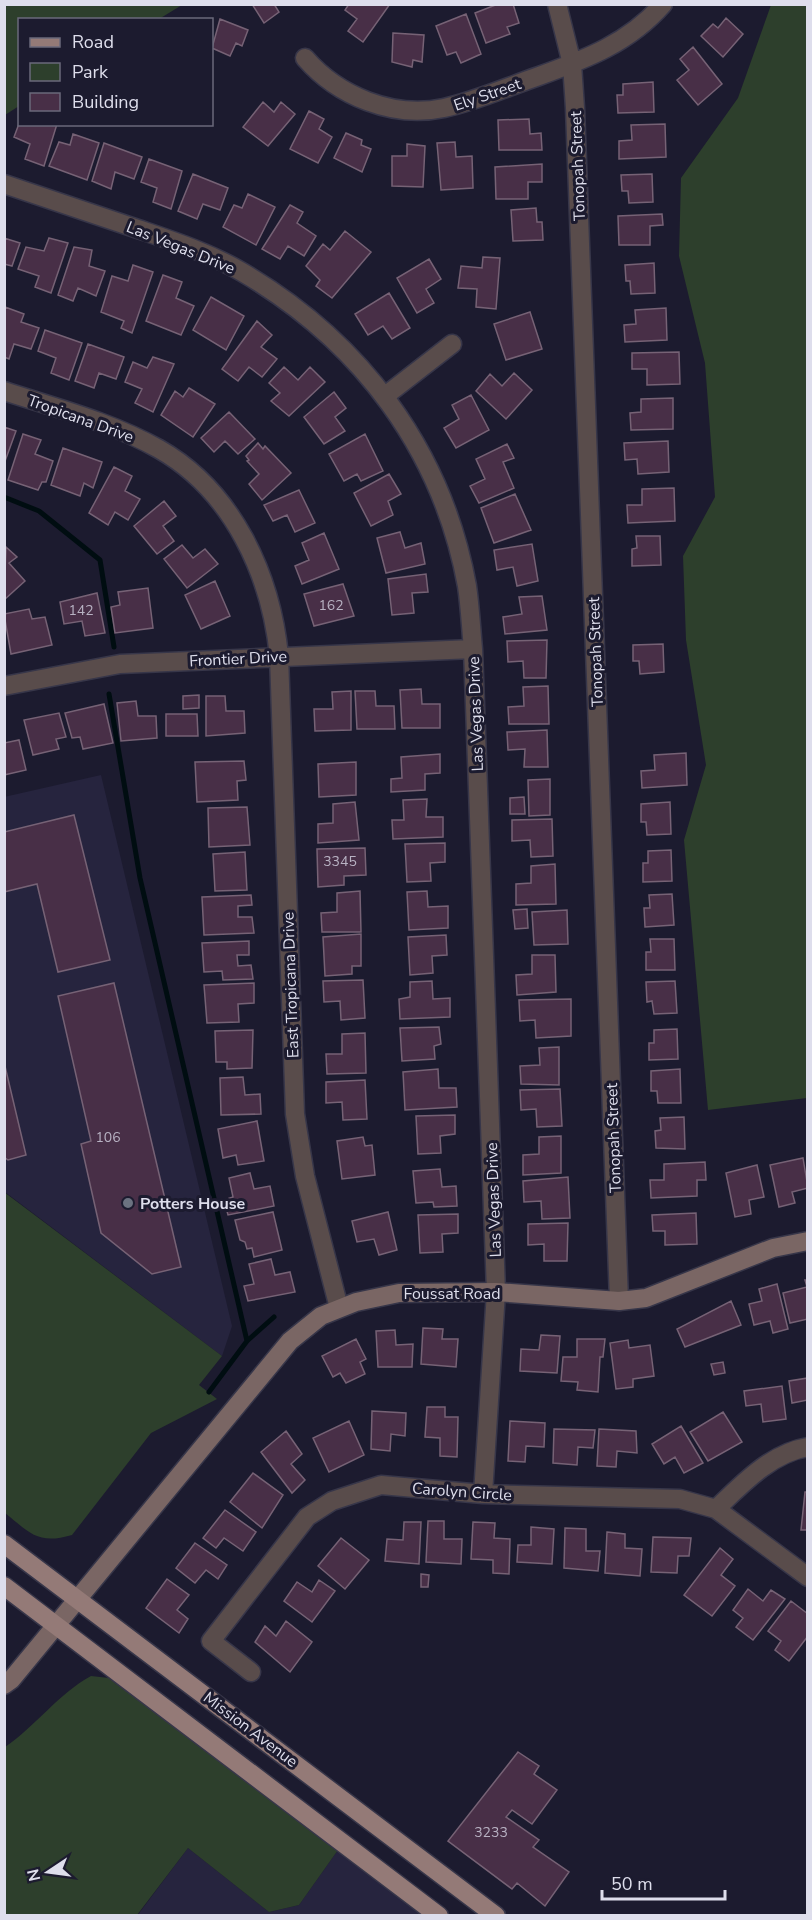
<svg xmlns="http://www.w3.org/2000/svg" width="812" height="1920" font-family="'Nunito Sans',sans-serif">
<style>
.built{fill:#26243e}
.green{fill:#2d3f2c}
.lines{fill:none;stroke-linecap:round;stroke-linejoin:round}
.stream{stroke:#000d11;stroke-width:5}
.building{fill:#482f47;stroke:#766275;stroke-width:1.5}
.street-casing{stroke:#373649;stroke-width:21}
.secondary-casing{stroke:#373649;stroke-width:21}
.primary-casing{stroke:#373649;stroke-width:21}
.street{stroke:#594c4b;stroke-width:18}
.secondary{stroke:#7a6664;stroke-width:18}
.primary{stroke:#947a77;stroke-width:18}
.worship-dot{fill:#6b7280;stroke:#1c1b2f;stroke-width:2}
.labels{text-anchor:middle;stroke-width:6;stroke-linejoin:round;paint-order:stroke}
.number-label{font-size:14px;fill:#b8b2c3}
.street-label{font-size:16px;fill:#dedeec;stroke:#1c1b2f}
.poi-label{font-size:16px;font-weight:bold;fill:#dedeec;stroke:#1c1b2f;text-anchor:start}
</style>
<rect width="100%" height="100%" fill="#1c1b2f"/>
<path class="built" d="M101,775L232,1326L222,1356L5,1192L4,797Z
M188,1848L269,1912L299,1905L338,1850L423,1915L137,1916Z"/>
<path class="green" d="M5,4H182V5L159,19L20,20L19,106L5,115Z
M771,5H808L807,1098L708,1110L684,840L706,765L686,640L683,556L715,497L705,363L679,256L681,178L738,98Z
M4,1192L222,1356L199,1385L217,1399L151,1433L72,1535C38,1545 30,1533 5,1513Z
M91,1676L109,1678L338,1850L299,1905L269,1912L188,1848L137,1915L5,1916V1747C36,1726 58,1694 91,1676Z"/>
<g class="lines">
<path class="stream" d="M4,497L39,511L100,560L114,647
M109,694L140,878L247,1341
M209,1392L247,1341L274,1317"/>
</g>
<path class="building" d="M252,4H274L279,12L264,23Z
M349,4H390L363,42L348,31L357,19L345,10Z
M498,4H513L519,23L507,27L510,34L486,43L475,13Z
M466,14L481,54L461,63L456,52L447,55L436,26Z
M726,18L743,34L723,57L701,36L713,24L718,28Z
M220,19L248,30L242,46L236,43L230,56L212,48Z
M393,33L424,35L422,62L413,60L412,67L392,62Z
M693,47L722,84L698,105L677,80L689,70L680,59Z
M653,82L654,112L618,113L617,95H623V84Z
M263,102L274,112L281,102L295,114L268,146L243,127Z
M309,111L324,119L319,129L332,137L318,163L290,149Z
M529,119L530,134L541,133L542,150H499L498,120Z
M20,121V124H57L44,166L25,159L30,144L14,137Z
M665,124L666,157L619,159V141L632,140L631,125Z
M346,133L362,140L361,145L371,149L362,172L334,158Z
M73,134L99,143L87,180L49,166L59,142L70,145Z
M455,142L456,157L472,156L473,188L441,190L437,143Z
M104,143L142,157L134,179L115,172L111,189L92,181Z
M407,144L425,146L423,187L392,186V156H407Z
M149,159L182,171L171,209L153,202L157,188L141,182Z
M542,164V182H528V199H496L495,167Z
M193,174L228,188L220,210L203,204L197,219L178,211Z
M652,174L653,202L629,203L628,191H622L621,175Z
M248,194L275,207L256,245L223,227L234,205L242,208Z
M290,205L303,212L297,223L316,236L304,256L288,246L280,259L262,249Z
M536,208L537,222H542L543,240L513,241L511,210Z
M662,214L663,225L650,226V245H619L618,216Z
M345,231L371,252L332,298L316,286L320,280L306,266L323,244L330,250Z
M4,238L20,243L12,266L4,264Z
M49,238L68,243L51,293L35,287L39,276L18,269L26,247L44,251Z
M74,247L92,250L89,266L105,271L96,296L78,288L73,301L58,295Z
M483,257L500,258L496,309L476,307L477,289L458,288L461,266L482,268Z
M429,259L441,279L426,289L434,303L417,313L397,278Z
M654,263L655,293L631,294L630,281H626L625,265Z
M133,265L153,272L132,333L121,328L124,321L101,312L112,276L128,281Z
M163,275L182,282L176,298L194,306L181,335L146,321Z
M389,293L410,328L392,339L383,326L368,335L355,314Z
M211,297L244,316L226,350L193,330Z
M5,307L24,314L21,322L39,328L31,349L14,344L9,359L4,357Z
M666,308L667,340L625,342L624,325L636,324L635,310Z
M530,312L542,349L506,360L494,324Z
M257,321L272,335L261,347L277,359L262,377L249,367L238,381L222,369Z
M45,330L82,343L69,380L51,373L56,358L38,351Z
M88,344L124,357L116,379L99,373L94,388L75,381Z
M679,352L680,384L647,385V369H632V353Z
M153,357L174,364L153,412L135,403L142,389L125,382L133,362L147,368Z
M284,367L298,380L310,367L325,382L289,416L271,401L280,393L269,383Z
M514,373L532,390L506,419L476,391L490,374L502,386Z
M189,388L215,404L193,437L161,415L175,391L183,397Z
M334,392L346,408L335,417L345,431L324,444L304,417Z
M471,395L489,430L456,448L444,428L459,419L452,405Z
M673,398V429L631,430L630,413L641,412V399Z
M229,412L255,439L238,454L225,441L214,452L201,438Z
M4,427L16,431L4,464Z
M23,434L41,440L35,454L53,461L46,482H42L38,490L8,480Z
M365,434L383,471L361,481L357,474L344,481L329,454Z
M668,441L669,472L638,474L637,459L625,460L624,443Z
M258,443L263,449L265,446L291,473L262,500L249,484L259,474L247,461L249,460L246,456Z
M507,444L514,458L503,462L514,488L479,503L470,486L485,479L476,459Z
M63,448L102,462L93,488L84,483L80,496L51,485Z
M114,467L132,476L125,491L140,499L128,520L115,512L108,525L89,513Z
M389,474L401,494L388,501L393,515L371,526L354,493Z
M674,488L675,521L628,523L627,505H642V489Z
M299,490L315,523L295,532L287,515L273,521L264,505Z
M515,494L531,530L494,543L481,508Z
M164,501L176,516L163,526L174,541L157,554L134,526Z
M400,532L405,548L421,543L425,564L386,573L377,538Z
M324,533L339,569L302,584L295,566L309,560L302,543Z
M636,536H660L661,565L632,566V549L637,548Z
M532,544L538,581L517,586L513,567L497,570L494,550Z
M182,545L193,558L205,549L218,564L187,588L164,559Z
M6,547L17,557L9,563L25,581L4,600Z
M426,574L428,592L412,593L414,613L392,615L388,579Z
M215,581L230,616L201,629L185,595Z
M343,584L354,616L314,626L304,594Z
M148,588L153,628L115,633L111,607L120,605L118,592Z
M97,593L105,633L85,636L82,621L64,624L60,602Z
M542,596L547,630L505,634L503,617L522,614L519,597Z
M29,609L32,619L45,617L52,645L11,654L4,614Z
M547,640L546,678H524L523,661L508,662L507,641Z
M663,644L664,672L640,674L639,661H633V645Z
M548,686L549,724H509L508,707L524,706L523,687Z
M421,689L422,704H440V728H402L400,690Z
M351,691V730L315,731L314,709H333L332,692Z
M355,691H375L376,706H394L395,729H357Z
M199,695V708L183,709V696Z
M206,696H225L226,711H244L245,733L206,736Z
M136,701L138,716H156L157,738L121,741L117,703Z
M104,704L113,743L83,749L80,737L72,738L65,713Z
M59,713L66,737L56,739L59,749L33,755L24,720Z
M166,714H197L198,736H166Z
M547,730L548,767H524L525,749L508,750L507,732Z
M19,740L26,770L4,775V743Z
M686,753L687,785L642,788L641,771L655,770L654,755Z
M440,754V773L425,774V790L391,792V779L402,778L401,757Z
M244,761L246,780L237,781L238,800L197,802L195,762Z
M356,762V795L319,797L318,764Z
M550,779V815L529,816L528,780Z
M524,797L525,814H510V798Z
M427,799L426,817H443V837L393,839L392,820H404L403,800Z
M355,802L359,840L318,843V824L333,823V804Z
M670,802L671,834L647,835L646,822H641V804Z
M247,807L250,845L209,847L208,808Z
M74,815L110,960L58,972L37,884L4,892V832Z
M552,819L553,856L531,857L530,840L512,841V820Z
M445,843V862L430,863L431,881L407,882L405,844Z
M365,848L366,875L344,876V885L318,887L317,849Z
M671,850L672,881L643,882V863H648V851Z
M245,852L247,890L215,891L213,854Z
M555,864L556,904L516,905V884L531,883V866Z
M360,891L361,932H322L321,913L337,912V893Z
M427,891L428,907L448,906V928L409,930L407,892Z
M672,894L674,925L645,927L644,908H650L649,895Z
M251,895L252,905L238,906V917H252L254,933L204,935L202,897Z
M527,909L528,928L515,929L513,910Z
M567,910L568,944L534,945L532,912Z
M361,934V966H352V974L325,976L323,937Z
M446,935L447,955L432,956L433,973L410,975L408,937Z
M650,939H674L675,970H646V952H651Z
M249,941V955H237L238,966L251,965L253,979L223,980L222,971L204,972L202,943Z
M532,955H555L556,992L517,995L516,975L532,974Z
M363,980L365,1018L341,1020L340,1001L324,1002L323,981Z
M432,981L433,999L450,998V1017L400,1019L399,999L410,997V982Z
M675,981L677,1013L654,1014L652,1001L647,1002L646,982Z
M114,983L181,1267L152,1274L101,1233L81,1144L91,1141L58,996Z
M254,983V1003L238,1004L239,1022L207,1023L204,985Z
M571,999V1036L536,1038L535,1020L520,1021L519,1000Z
M439,1027L441,1044L434,1046L435,1059L402,1061L400,1028Z
M677,1029L678,1059L649,1060V1043H654V1030Z
M253,1030L252,1068L227,1069V1062H216L215,1031Z
M365,1033L366,1073L327,1074L326,1054H342V1034Z
M559,1047V1085L521,1084L520,1066L540,1065L539,1048Z
M4,1062L26,1155L8,1160L4,1157Z
M438,1069L439,1088H456L457,1107L405,1110L403,1072Z
M680,1069L681,1103H658L657,1091H651V1071Z
M243,1077L245,1095L260,1094L261,1114L221,1115L220,1078Z
M365,1080L367,1119L343,1120L342,1102L326,1103V1082Z
M560,1089L562,1126L537,1127L536,1109L521,1110L520,1090Z
M455,1115V1134L440,1136L441,1153L418,1154L416,1116Z
M684,1117L685,1149L656,1148L655,1131L661,1130L660,1118Z
M257,1121L264,1161L238,1165L236,1155L223,1158L218,1129Z
M561,1136V1173L523,1175V1155L539,1154V1137Z
M363,1137L365,1146L372,1145L375,1175L342,1179L337,1141Z
M803,1158L808,1188L792,1192L795,1203L779,1207L770,1165Z
M705,1162L706,1180H697V1196L651,1198L650,1180H664V1164Z
M757,1165L764,1197L749,1200L751,1214L735,1217L726,1173Z
M440,1169L442,1187L456,1186L457,1206L434,1207L433,1202L416,1203L413,1171Z
M250,1173L254,1189L270,1186L274,1206L228,1215L224,1200L233,1197L229,1178Z
M568,1177L570,1218L542,1219L541,1201L524,1202L523,1181Z
M273,1212L282,1250L254,1257L252,1248L247,1249L245,1242L240,1240L235,1220Z
M388,1212L397,1250L379,1255L374,1239L357,1242L352,1221Z
M696,1213L697,1244L665,1245V1231H653L652,1215Z
M458,1214V1233L442,1234L443,1252L420,1253L418,1215Z
M568,1223L567,1261H544V1244L528,1245V1224Z
M271,1259L275,1275L290,1272L295,1292L248,1301L244,1286L254,1284L249,1264Z
M805,1280H808V1319L790,1323L783,1293L807,1287Z
M777,1284L788,1329L773,1333L770,1321L754,1325L749,1304L762,1301L759,1289Z
M731,1301L741,1325L685,1347L677,1329Z
M423,1328L443,1329L442,1339H458L456,1367L421,1364Z
M395,1330L396,1345L413,1344L412,1367H378L376,1331Z
M541,1335L560,1336L557,1373L520,1371L521,1349L539,1350Z
M356,1339L366,1359L360,1362L365,1374L346,1383L340,1373L333,1377L322,1356Z
M577,1339H605L603,1357H600L598,1392L577,1390L578,1382L561,1381L563,1357H577Z
M628,1340L629,1348L650,1345L654,1376L633,1379V1387L616,1389L610,1343Z
M723,1362L725,1373L714,1375L711,1364Z
M808,1378V1400L792,1403L789,1381Z
M782,1386L786,1419L763,1422L761,1404L746,1406L744,1391Z
M427,1407H445V1417H458L457,1457L440,1456V1438L425,1437Z
M372,1411L406,1413L405,1436L391,1434L390,1451L371,1449Z
M723,1412L742,1442L708,1461L690,1432Z
M349,1421L364,1455L329,1472L313,1438Z
M510,1421L545,1423L544,1447L526,1446L525,1462L508,1461Z
M681,1426L703,1463L684,1473L675,1457L664,1464L652,1444Z
M554,1429L595,1430L593,1448L578,1447L577,1465L553,1463Z
M599,1429L636,1431L637,1453L617,1451L616,1467L597,1466Z
M286,1431L302,1454L291,1464L305,1480L292,1493L261,1452Z
M253,1473L283,1495L262,1528L230,1502Z
M805,1492H808V1530H801Z
M225,1510L256,1532L243,1551L224,1538L216,1548L203,1538Z
M428,1521H444V1539H462L461,1564L426,1562Z
M404,1522H421L419,1564L385,1561L387,1539L403,1540Z
M473,1522L495,1523L494,1538L510,1539L509,1574L493,1573V1560L471,1559Z
M531,1527L554,1529L552,1564L517,1562L518,1545H531Z
M565,1528L586,1529V1551H600L598,1571L564,1568Z
M607,1532L625,1534V1548L642,1549L640,1576L605,1573Z
M653,1537L691,1538L689,1556H678L677,1573L651,1572Z
M341,1538L369,1560L345,1589L318,1566Z
M195,1543L227,1565L218,1579L206,1570L195,1583L176,1568Z
M720,1548L733,1559L721,1575L735,1586L712,1616L684,1595Z
M421,1574L429,1575L428,1587H421Z
M167,1579L189,1595L177,1610L188,1619L179,1633L146,1608Z
M319,1580L335,1591L312,1622L284,1601L297,1582L312,1592Z
M748,1589L763,1601L771,1590L785,1599L753,1640L736,1627L743,1618L733,1610Z
M791,1601L808,1614V1636L789,1661L775,1650L781,1641L768,1631Z
M286,1621L312,1642L290,1672L255,1642L265,1626L276,1636Z
M518,1752L539,1766L534,1774L557,1790L532,1824L512,1810L506,1817L539,1840L533,1847L569,1872L545,1906L517,1883L512,1889L448,1841Z"/>
<g class="lines">
<g class="street-casing">
<path id="street" d="M557,4L572,64L575,108L619,1301
M305,58C338,96 393,119 444,108C476,101 507,87 539,76C586,59 629,43 663,4
M4,184C49,199 93,214 138,229C173,241 210,253 242,272C360,341 442,449 467,586C470,606 471,628 473,649L496,1292L483,1494
M4,391C56,408 111,422 159,449C233,491 271,575 279,656L295,1114L305,1176L339,1308
M385,396L452,344
M4,686L120,664L473,649
M716,1509C742,1484 771,1453 808,1447
M251,1672L211,1641L307,1517L332,1501L381,1485L483,1494L680,1499L716,1509L808,1577"/>
</g>
<g class="secondary-casing">
<path id="secondary" d="M4,1685L11,1680L290,1341L321,1316L356,1302L399,1293L496,1292L619,1301L646,1298L773,1248L808,1241"/>
</g>
<g class="primary-casing">
<path id="primary" d="M4,1544L496,1916
M4,1586L439,1916"/>
</g>
<use href="#street" class="street"/>
<use href="#secondary" class="secondary"/>
<use href="#primary" class="primary"/>
</g>
<circle class="worship-dot" cx="128" cy="1203" r="6"/>
<g class="labels">
<g class="number-label">
<text x="331" y="610">162</text>
<text x="81" y="615">142</text>
<text x="340" y="866">3345</text>
<text x="108" y="1142">106</text>
<text x="491" y="1837">3233</text>
</g>
<g class="street-label">
<text transform="translate(487 94) rotate(-19)" y="6">Ely Street</text>
<text transform="translate(577 166) rotate(-92)" y="6">Tonopah Street</text>
<text transform="translate(181 247) rotate(22)" y="6">Las Vegas Drive</text>
<text transform="translate(81 418) rotate(20)" y="6">Tropicana Drive</text>
<text transform="translate(595 652) rotate(-92)" y="6">Tonopah Street</text>
<text transform="translate(238 658) rotate(-3)" y="6">Frontier Drive</text>
<text transform="translate(475 714) rotate(-92)" y="6">Las Vegas Drive</text>
<text transform="translate(290 985) rotate(-92)" y="6">East Tropicana Drive</text>
<text transform="translate(613 1138) rotate(-92)" y="6">Tonopah Street</text>
<text transform="translate(493 1200) rotate(-92)" y="6">Las Vegas Drive</text>
<text x="452" y="1299">Foussat Road</text>
<text transform="translate(462 1491) rotate(4)" y="6">Carolyn Circle</text>
<text transform="translate(251 1729) rotate(37)" y="6">Mission Avenue</text>
</g>
<g class="poi-label">
<text x="140" y="1209">Potters House</text>
</g>
</g>
<rect width="812" height="1920" fill="none" stroke="#dedeec" stroke-width="12"/>
<rect x="18" y="18" width="195" height="108" fill="#1c1b2f" stroke="#6a697b" stroke-width="1.5"/>
<rect x="30" y="38" width="30" height="9" fill="#947a77" stroke="#6a697b" stroke-width="1.5"/>
<text x="72" y="48" font-size="18" fill="#dedeec">Road</text>
<rect x="30" y="63" width="30" height="18" fill="#2d3f2c" stroke="#6a697b" stroke-width="1.5"/>
<text x="72" y="78" font-size="18" fill="#dedeec">Park</text>
<rect x="30" y="93" width="30" height="18" fill="#482f47" stroke="#6a697b" stroke-width="1.5"/>
<text x="72" y="108" font-size="18" fill="#dedeec">Building</text>
<g transform="translate(48 1872) rotate(257)" stroke="#1c1b2f" stroke-width="4.5" paint-order="stroke">
<path d="M0-4.5L10 22L0 15L-10 22Z" fill="#dedeec"/>
<text y="-9" font-size="16" font-weight="bold" text-anchor="middle" fill="#dedeec">N</text>
</g>
<path d="M602 1890v9h123v-9" fill="none" stroke="#dedeec" stroke-width="3"/>
<text x="611" y="1890" font-size="18" fill="#dedeec" stroke="#1c1b2f" stroke-width="4.5" paint-order="stroke">50 m</text>
</svg>
